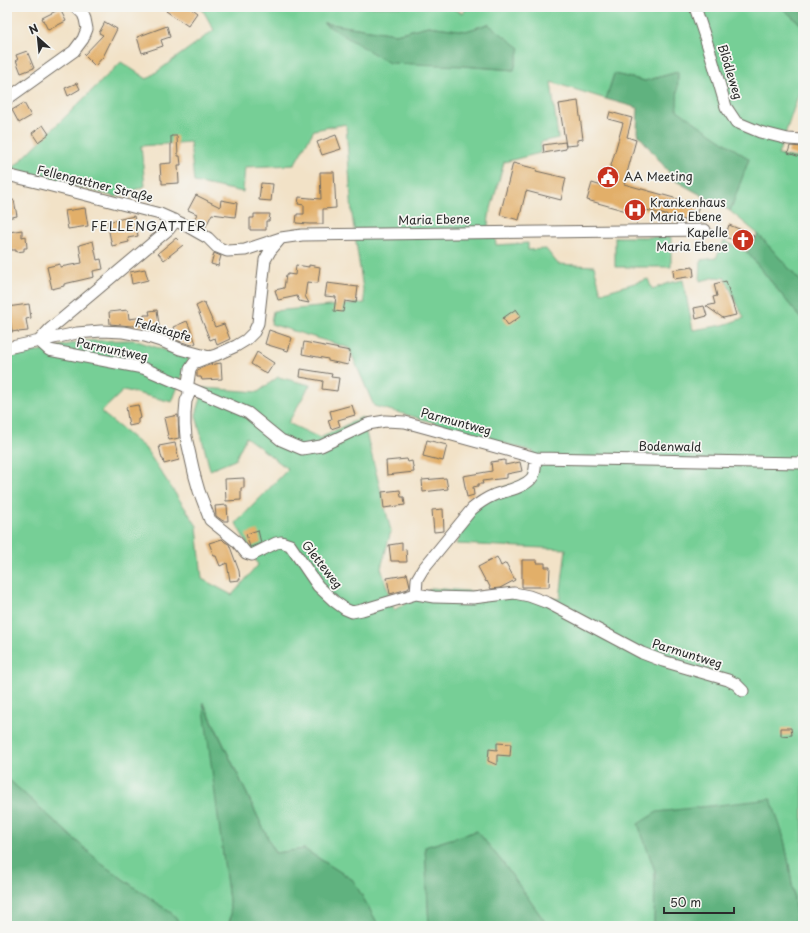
<svg xmlns="http://www.w3.org/2000/svg" width="810" height="933" font-family="'Playpen Sans',sans-serif">
<style>
.green{fill:#76cf96;stroke:#507d60;fill-rule:evenodd}
.forest{fill:#60b27f;stroke:#466e55}
.building{fill:#e2af69}
.lines{fill:none;stroke-linecap:round;stroke-linejoin:round}
.minor-casing{stroke:#716b62;stroke-width:13}
.minor{stroke:#fff;stroke-width:11}
.labels{text-anchor:middle;stroke-width:3.5;stroke-linejoin:round;paint-order:stroke}
.street-label{font-size:12px;fill:#2b2b2b;stroke:#f6f6f2}
.poi-label{font-size:12px;fill:#2b2b2b;stroke:#f6f6f2;text-anchor:start}
.neighbourhood-label{font-size:13px;letter-spacing:1px;fill:#2b2b2b;stroke:#f6f6f2}
</style>
<rect width="100%" height="100%" fill="#f6f6f2"/>
<filter id="ink" filterUnits="userSpaceOnUse"><feTurbulence type="fractalNoise" baseFrequency=".025" numOctaves="2"/><feDisplacementMap in="SourceGraphic" scale="8" xChannelSelector="R" yChannelSelector="G"/><feConvolveMatrix kernelMatrix="1 2 1 2 8 2 1 2 1" color-interpolation-filters="sRGB"/></filter>
<filter id="wash" filterUnits="userSpaceOnUse"><feTurbulence type="fractalNoise" baseFrequency=".012" numOctaves="4" result="noise"/><feDisplacementMap in="SourceGraphic" scale="16" xChannelSelector="R" yChannelSelector="G"/><feGaussianBlur stdDeviation="0.9" result="paint"/><feColorMatrix in="noise" values="0 0 0 0 0 0 0 0 0 0 0 0 0 0 0 0 0 1.4 0 .05"/><feComposite in="paint" operator="in"/></filter>
<g filter="url(#wash)">
<rect width="100%" height="100%" fill="#f2e2c7"/>
<path class="green" d="M201,7H449L463,13L467,7H781L803,26V81L778,155L803,159V284L758,234L730,211L749,159L676,110L678,72L645,81L614,74L606,99L551,82L558,138L541,142L540,153L504,162L489,216L487,236L495,237L496,245L528,243V250L546,249L558,264L594,266L601,293L648,279L652,289L669,283L683,280L693,330L723,325L744,318L725,278L716,277L700,281L701,260L716,258L724,241L747,252L803,321V926H798L789,864L783,835L639,824L655,871L654,926H548L503,863L477,831L425,847L429,926H379L353,880L304,849L275,853L204,703L231,916L228,926H180L174,915L103,865L7,778V358L84,341L134,340L189,358L172,402L124,390L101,412L145,448L197,526L202,579L232,595L258,565L236,523L288,469L246,437L235,460L210,470L196,415L204,388L258,392L278,377L310,385L288,423L320,438L362,417L391,531L381,568L394,610L432,588L560,599L566,549L456,544L478,498L527,478L534,452L411,416L374,406L349,348L271,324L273,311L365,303L352,215L346,124L314,130L294,165L245,167L243,192L194,182L190,142L141,146L145,186L116,197L12,169L121,62L147,79L214,30ZM324,23L396,34L428,26L466,31L488,24L514,70L462,66Z
M615,237H671V267H615Z"/>
<path class="forest" d="M781,7H803V26Z
M323,23L396,34L428,26L466,31L488,24L520,48L514,70L462,66L389,63Z
M678,72L677,110L749,159L730,211L676,181L637,133L638,108L606,99L614,74L645,81Z
M758,234L803,284V321L747,252Z
M203,702L275,853L304,849L353,880L379,926H228L231,916Z
M7,778L103,865L174,915L180,926H7Z
M771,799L783,835L789,864L798,926H654L655,871L638,824L657,812Z
M477,831L503,863L548,926H429L425,847Z"/>
<g id="blocks">
<path class="building" d="M170,7H189L197,13L188,26L166,11Z
M60,9L66,21L48,30L42,18Z
M105,22L117,29L103,57L95,66L84,55L103,35L99,33Z
M167,26L170,37L161,40L163,46L142,53L137,37Z
M27,51L34,68L21,73L16,60H18L16,55Z
M77,83L80,89L68,96L65,88Z
M578,101L583,139L577,140V145L566,146L559,104Z
M24,103L31,116L19,123L12,110Z
M610,112L632,118L627,137L636,140L624,184L699,205L696,216L690,214L688,221L639,208L637,214L587,200L592,183L605,187L623,123L608,119Z
M43,125L49,134L38,142L32,133Z
M336,135L341,149L322,155L317,142Z
M171,136H177L178,156H180L181,165H178L179,183L162,184V180H161L160,164L171,163Z
M565,142L566,149L544,153L543,145Z
M790,146L803,147L800,157L788,153Z
M513,163L537,169L536,171L566,178L561,200L526,191L519,220L500,215Z
M320,172H334L336,208L323,209V224H309L296,223L297,214H304V205L298,204L299,197L321,199Z
M261,183L273,184L271,201L259,200Z
M196,195L220,207L221,200L237,203L235,217L212,214L205,228L193,222L197,214L188,210Z
M14,200L17,216L7,218V202Z
M85,208L88,226L68,229L65,211Z
M254,214H270L269,221H266V230H250V218H254Z
M134,216L138,236L128,238L129,242L112,246L107,222Z
M729,225L747,232L746,233L754,236L750,245L748,244V245L725,237Z
M22,230V237L26,236L27,248H24V251L16,252V250H11L9,232Z
M176,238L183,245L164,260L158,253Z
M93,241L97,260L101,259L103,269L93,271L94,277L64,284V286L52,289L47,267L60,264V267L82,263L79,245Z
M214,253L221,256L218,266L211,264Z
M296,265L309,267V265L320,267L318,283L307,282L305,296L309,303L299,301L297,296L278,300L275,290L284,288L286,275H288V274L295,275Z
M693,267L694,276L674,279L673,270Z
M145,269L148,280L132,284L130,272Z
M726,281L736,315L723,318L706,306L715,304L713,297L717,296L714,284Z
M327,283L358,287L356,303L345,301L343,312L334,311L336,297L325,296Z
M204,302L215,327L224,324L230,339L217,345L215,338L210,340L196,306Z
M29,304L31,318L26,319L28,331L18,332V331L12,332L10,319L7,320V307Z
M704,306L707,316L696,319L694,308Z
M516,309L521,316L508,325L503,318Z
M128,310L129,319L144,317V315H150L149,311L157,310L160,332H156L146,329L145,325L131,326L110,324L109,312Z
M187,321L196,343L192,345L178,341L173,327Z
M269,330L292,338L288,351L265,344Z
M304,342L350,351L348,365L328,361V359L302,354Z
M257,352L274,363L267,374L251,364Z
M221,363L222,379L202,380L201,377H197V372L199,369L209,365Z
M301,369L332,374L331,377L339,378L337,391L322,389L323,381L300,377Z
M138,405L141,418L138,419V424L129,426L126,407Z
M352,405L355,415L338,420L340,426L331,429L328,420L332,419L330,411Z
M178,415L179,438L169,440L164,418Z
M427,440L447,445L443,461L423,456Z
M175,443L179,460L164,464L163,459H162L159,446Z
M407,459L408,462L412,461L414,472L387,475L386,461Z
M505,460V465L520,462L522,471L507,474V478L482,481L483,484H478V486L473,487L474,495L467,497L463,476L492,471L491,462Z
M244,478V488H241V500L226,501L225,479Z
M446,478L448,489L423,492L422,480Z
M400,490L401,497H404L405,505L384,508L382,492Z
M227,505L228,521H223L216,516L215,506Z
M443,509L444,531L434,532L432,510Z
M258,530L261,543L251,547H250L246,534Z
M222,539L225,542L229,544L239,571L240,580L230,581L227,563L220,566L216,556H214L209,543Z
M402,543V550L406,549L407,562H399V561H391L389,545Z
M497,557L501,566L506,563L515,580L500,588L491,589L487,581L486,582L478,567Z
M522,560H537V563H545V567H550L549,587H522Z
M407,573L410,586L408,589L390,594L387,578L406,575Z
M781,728H791L792,735L781,736Z
M497,743L511,744L510,756L497,755V765L488,761L489,749L497,750Z"/>
</g>
</g>
<g filter="url(#ink)">
<use href="#blocks" fill-opacity="0" stroke="#716b62" stroke-width="1"/>
<g class="lines">
<g class="minor-casing">
<path id="minor" d="M695,7L710,52L726,107L736,122L760,132L788,139L803,140
M7,99L74,51L83,39L87,29L85,19L83,14L76,7
M7,175L40,183L160,214L185,225L208,238L217,247L227,251L245,250L281,238L302,235L705,230
M281,238L270,251L265,260L258,323L254,332L246,340L236,346L216,355L209,357L194,363L190,369L188,383L189,394L186,401L185,413V425L186,437L195,477L199,491L210,520L236,541L246,553L252,555L276,543L281,542L290,545L307,570L318,586L334,601L345,609L352,612L362,610L416,594L434,597L473,598L514,593L529,596L548,603L642,653L663,661L728,680L736,684L743,691
M39,341L49,350L143,368L248,413L281,440L302,449L321,446L368,424L385,421L405,422L536,458L803,463
M39,341L50,329L169,229L173,224L175,220
M7,348L77,333L101,331L123,332L145,336L164,342L180,349L209,357
M416,594L417,579L423,569L472,509C479,503 485,499 494,495C505,491 523,488 531,479C536,474 535,465 536,458"/>
</g>
<use href="#minor" class="minor"/>
</g>
</g>
<defs>
<g id="civic-disc" transform="scale(1.15)"><circle r="9.5" fill="#c8321e" stroke="#f6f6f2"/><path d="M-.6-6.5H3V-4.5H.6V-3L4-1V1h2V6H-6V1h2V-1L-.6-3ZM-1.2 2.5V6h2.4V2.5Z" fill="#fff"/></g>
<g id="hospital-disc" transform="scale(1.15)"><circle r="9.5" fill="#c8321e" stroke="#f6f6f2"/><path d="M-5-5h3v3.5h4V-5h3V5h-3V1.5h-4V5h-3Z" fill="#fff"/></g>
<g id="church-disc" transform="scale(1.15)"><circle r="9.5" fill="#c8321e" stroke="#f6f6f2"/><path d="M-1.2-6h2.4v3.5h3.3v2.4h-3.3V6h-2.4V-.1h-3.3v-2.4h3.3Z" fill="#fff"/></g>
</defs>
<g fill-rule="evenodd">
<use href="#civic-disc" x="608" y="177"/>
<use href="#hospital-disc" x="635" y="210"/>
<use href="#church-disc" x="743" y="240"/>
</g>
<g class="labels">
<g class="street-label">
<text transform="translate(730 72) rotate(73)" y="4">Blödleweg</text>
<text transform="translate(95 184) rotate(14)" y="4">Fellengattner Straße</text>
<text transform="translate(434 220) rotate(-1)" y="4">Maria Ebene</text>
<text transform="translate(163 330) rotate(16)" y="4">Feldstapfe</text>
<text transform="translate(112 350) rotate(12)" y="4">Parmuntweg</text>
<text transform="translate(456 422) rotate(15)" y="4">Parmuntweg</text>
<text transform="translate(670 447) rotate(1)" y="4">Bodenwald</text>
<text transform="translate(322 565) rotate(52)" y="4">Gletteweg</text>
<text transform="translate(687 654) rotate(17)" y="4">Parmuntweg</text>
</g>
<g class="poi-label">
<text x="624" y="181">AA Meeting</text>
<text x="650" y="207">Krankenhaus<tspan x="650" dy="14">Maria Ebene</tspan></text>
<text x="728" y="237" text-anchor="end">Kapelle<tspan x="728" dy="14">Maria Ebene</tspan></text>
</g>
<g class="neighbourhood-label">
<text x="149" y="231">FELLENGATTER</text>
</g>
</g>
<rect width="810" height="933" fill="none" stroke="#f6f6f2" stroke-width="24"/>
<g transform="translate(38 38) rotate(333)" stroke="#f6f6f2" stroke-width="3" paint-order="stroke">
<path d="M0-3L7 15L0 10L-7 15Z" fill="#2b2b2b"/>
<text y="-6" font-size="11" font-weight="bold" text-anchor="middle" fill="#2b2b2b">N</text>
</g>
<path d="M664 907v6h70v-6" fill="none" stroke="#2b2b2b" stroke-width="2"/>
<text x="670" y="907" font-size="12" fill="#2b2b2b" stroke="#f6f6f2" stroke-width="3" paint-order="stroke">50 m</text>
</svg>
